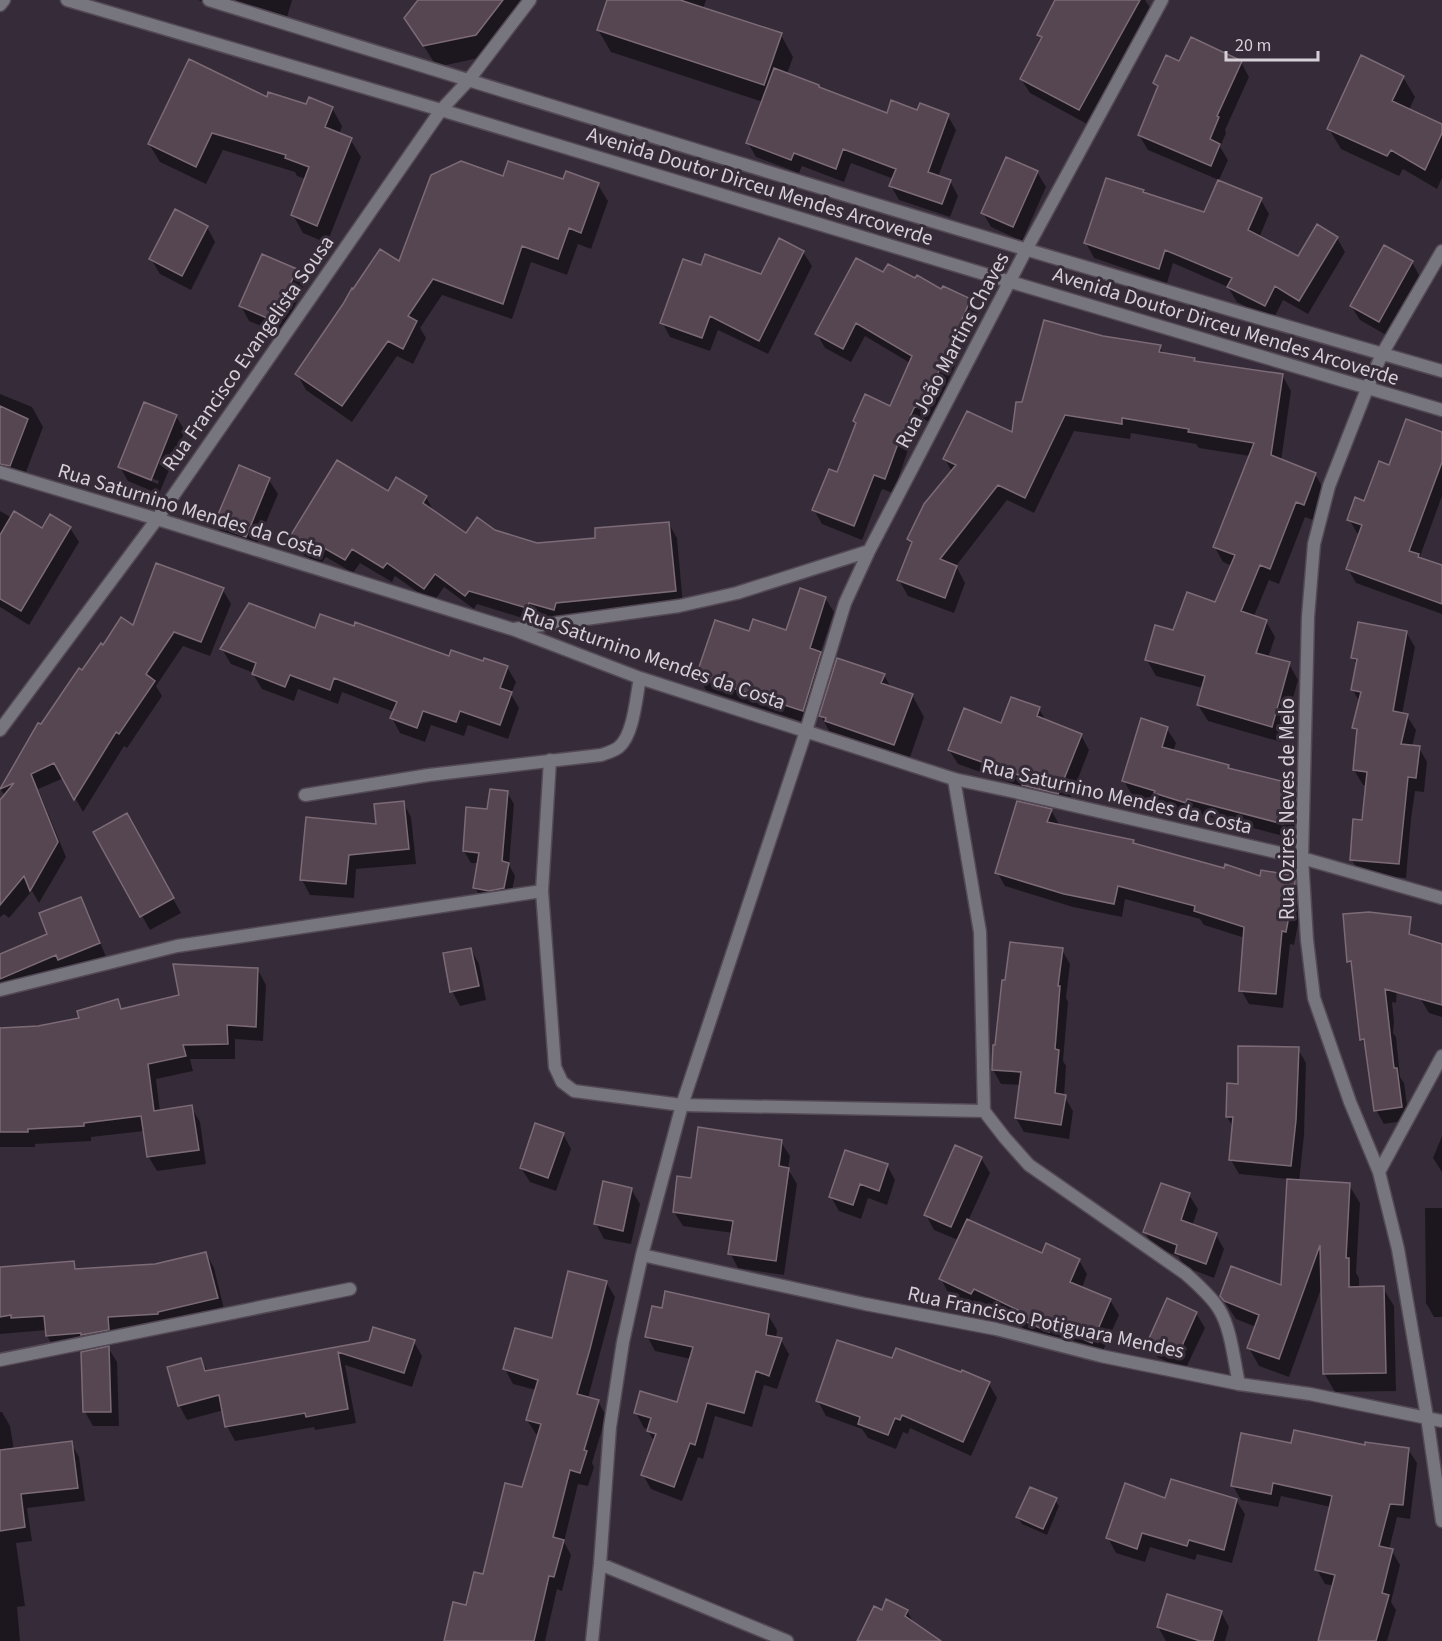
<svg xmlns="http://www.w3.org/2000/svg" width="1442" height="1641" font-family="'Source Sans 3',sans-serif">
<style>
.shadow{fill:#0007;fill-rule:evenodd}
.building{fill:#564651;stroke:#7c6b76;stroke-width:1.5}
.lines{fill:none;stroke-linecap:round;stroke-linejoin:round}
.lane-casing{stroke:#534955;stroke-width:15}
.street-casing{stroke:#534955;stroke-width:15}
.lane{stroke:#77757d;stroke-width:12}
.street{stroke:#77757d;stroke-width:12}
.labels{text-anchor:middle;stroke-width:6;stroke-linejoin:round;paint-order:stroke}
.street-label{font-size:21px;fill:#d5cfd7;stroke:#362c39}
</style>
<rect width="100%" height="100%" fill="#362c39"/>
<path class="shadow" d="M198,0H292L285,24L212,5Z
M420,0H525L488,56L437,67L406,18Z
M609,0H706L703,9L781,35L793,57L787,74L820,89L887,115L918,112L948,116L956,130L938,177L950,181L958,196L950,217L899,200L891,186L894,179L851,163L844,182L802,166L799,173L756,157L748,143L763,102L611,52L598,30Z
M1055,0H1145L1151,9L1087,124L1030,93L1021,79L1042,40L1039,35Z
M1241,62L1249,77L1225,130L1226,133L1220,147L1228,160L1219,180L1148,150L1139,135L1158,89L1155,83L1180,63Z
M1403,77L1415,97L1409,110L1442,125V178L1437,189L1403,169L1399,176L1341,149L1329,129Z
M267,99L332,108L342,126L339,135L350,139L361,157L327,243L303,233L293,215L306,179L297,176L295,172L223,150L206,184L160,162L149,144Z
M1037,172L1046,187L1022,241L991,227L983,213Z
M567,173L598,185L608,201L591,249L578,244L567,275L531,262L512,319L442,295L420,328L426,338L413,364L397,356L352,422L306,390L297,374L400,264L504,178L564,181Z
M1143,192L1144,195L1204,213L1261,200L1269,214L1259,238L1298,258L1337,238L1345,252L1308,314L1283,300L1273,320L1237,302L1228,287L1173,263L1167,283L1094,258L1086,243Z
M207,227L215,242L191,290L160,274L151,259Z
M803,252L812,266L768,354L718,330L710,351L670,337L662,322L702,267L761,276Z
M1412,262L1420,277L1388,336L1360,320L1351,306Z
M296,270L304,285L282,335L249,321L241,306Z
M884,274L970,300L978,314L930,422L923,419L907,453L893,493L882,489L862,540L822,524L814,510L838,474L856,425L854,421L891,408L910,363L865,336L851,362L825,348L817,334Z
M1103,337L1160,347L1164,354L1194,359L1196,362L1282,375L1291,391L1281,461L1315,474L1324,490L1313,520L1305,517L1279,584L1269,580L1254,616L1266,621L1275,637L1268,658L1289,664L1298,680L1281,742L1208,721L1198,705L1203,688L1156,676L1147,660L1174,632L1216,603L1232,566L1223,562L1214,546L1250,456L1199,448L1196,444L1131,433L1130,439L1074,431L1034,513L1007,500L956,566L965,583L954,613L908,596L899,580L912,545L908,539L952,472L945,459L1013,435L1023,404Z
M0,394L32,407L43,427L23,480L0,471Z
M176,416L185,431L159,494L128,481L120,467ZM130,470L159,481L158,484L130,473Z
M1442,434V496L1419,559L1442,567V614L1356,583L1348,569L1360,535L1357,533L1349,519L1365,503Z
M269,480L278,494L254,551L224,539L216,524Z
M388,493L426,497L434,512L466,535L494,532L537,544L597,540L669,524L677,538L683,605L562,624L536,617L535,622L477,604L474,609L444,587L433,603L395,576L392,582L360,563L353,573L326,557L320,565L299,552L291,538Z
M0,511L12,518L42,530L70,528L79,542L29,625L0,607Z
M223,590L231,604L210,656L183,646L156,686L162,696L127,748L124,746L83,812L64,778L38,789L66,857L39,903L32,891L9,918L4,914L0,917V803L5,796L1,790L39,725L41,726L82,672L104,647L133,627Z
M825,598L834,612L820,654L829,668L812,725L706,690L698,676L750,633L787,632Z
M316,630L449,658L507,667L516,682L511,694L519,708L508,739L468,725L464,736L431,725L425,742L400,733L392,718L394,712L342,692L338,704L298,689L294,701L262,689L253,674L254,673L231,664L222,649Z
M1406,632L1415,647L1402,714L1407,716L1416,730L1412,747L1419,748L1427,762L1424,792L1415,791L1411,819L1406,878L1360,874L1352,860L1363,821L1367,785H1363L1354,770L1358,735L1354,727L1360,703L1353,690L1357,666L1353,657Z
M884,675L891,688L912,695L924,717L907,766L833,738L821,716Z
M1012,699L1039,709L1047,722L1081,735L1089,750L1067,807L1032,799L1025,788L958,764L949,750L1002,725Z
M1167,729L1176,743L1173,752L1228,766L1230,770L1292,786L1301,800L1291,838L1195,813L1194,817L1164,808L1163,805L1132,795L1124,781Z
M507,792L514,804L509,865L515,876L510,900L482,899L475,888L479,863H471L464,851Z
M403,802L411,817L416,864L356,869L354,898L310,895L302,880L378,825Z
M1051,810L1059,824V826L1133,842L1134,845L1225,870L1261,878H1294L1302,892L1303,899L1294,945L1290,944L1283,1008L1249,1004L1241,990L1245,938L1204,925L1200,919L1125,899L1122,917L1073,907L1005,886L997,872Z
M126,815L181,913L150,930L95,833Z
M80,899L88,912L106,957L67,972L64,969L0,996V955L49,934Z
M1401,930L1396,1003L1392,1002L1394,1022L1393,1033L1396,1037L1400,1077L1404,1083L1409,1120L1384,1124L1376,1110L1367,1049L1361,1039L1354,970L1349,961Z
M1442,945V1017L1429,1013L1420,998Z
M471,949L479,964L486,1000L460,1006L452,991Z
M1062,950L1070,964L1066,998L1068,1002L1063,1061L1066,1066L1064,1096L1073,1111L1069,1139L1024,1132L1016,1118L1021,1085L1001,1084L993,1070Z
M258,970L266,985L263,1041L235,1039V1059H190L193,1071L156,1079L160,1112L191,1107L200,1122L206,1164L157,1171L148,1156L144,1131L91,1137V1141L35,1144V1147H0V1030L38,1027L81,1019L117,1001L122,1010L181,996Z
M1298,1049L1306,1063L1304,1135L1299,1182L1349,1185L1360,1203L1356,1273L1359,1278V1288H1383L1394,1306L1396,1391L1335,1392L1324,1373L1322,1286L1289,1377L1259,1366L1249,1348L1256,1327L1236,1319L1221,1296L1282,1287L1288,1179L1239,1174L1231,1160L1233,1127L1227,1117L1240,1085Z
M563,1134L571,1149L556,1191L530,1182L521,1168Z
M1442,1136V1172L1433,1158Z
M781,1142L790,1156L788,1169L797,1184L784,1275L738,1268L730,1253L733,1233L683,1226L674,1212L693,1180Z
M981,1158L990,1173L968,1221L1043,1255L1079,1260L1087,1274L1082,1288L1110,1300L1119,1315L1100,1357L1060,1339L1058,1345L1025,1332L1018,1319L982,1302L980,1308L949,1294L941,1279L958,1240L934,1230L926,1215Z
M887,1165L895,1180L887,1205L868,1198L861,1219L839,1211L831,1197Z
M1162,1185L1189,1195L1198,1209L1192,1226L1216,1235L1224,1249L1214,1278L1185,1267L1178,1256L1153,1247L1145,1232Z
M631,1189L640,1204L631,1244L604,1239L596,1224Z
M1425,1208H1442V1321V1317H1434L1426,1303Z
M206,1253L214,1268L225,1313L116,1332V1344L107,1346L117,1362L119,1426H93L85,1412L92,1351L90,1348L56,1351L47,1336V1330L0,1334V1269L73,1263L78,1271L156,1265Z
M606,1282L615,1297L588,1398L598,1401L606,1416L592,1463L594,1467L588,1486L578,1484L564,1542L571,1555L562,1591L557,1589L545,1641H448L484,1576L523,1489L539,1435L536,1434L527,1420L536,1390L513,1384L505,1369L553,1340Z
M1196,1313L1205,1328L1185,1370L1157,1357L1148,1343Z
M768,1315L777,1330L776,1338L781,1340L789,1354L777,1389L764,1385L752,1427L715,1416L703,1459L698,1457L682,1501L651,1489L643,1475L654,1441L648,1431L649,1429L644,1428L636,1413L678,1404L691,1359L655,1351L647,1336Z
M370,1342H414L422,1356L412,1387L345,1365L356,1423L315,1430L314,1427L235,1441L227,1426L224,1410L187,1420L179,1405L201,1359L208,1372Z
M989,1384L997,1398L971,1456L910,1428L908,1434L903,1432L896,1449L868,1438L862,1429L826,1416L818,1401Z
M0,1412H2L10,1426L14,1450L71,1443L79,1457L85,1501L27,1508L32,1541L16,1543L25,1606L17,1607L20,1641H0Z
M1292,1445L1408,1449L1417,1463L1410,1519L1397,1517L1389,1550L1392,1551L1400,1565L1391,1602L1396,1610L1387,1641H1319L1334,1586L1325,1584L1317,1570L1331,1507L1281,1496L1278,1507L1241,1500L1233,1486Z
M1055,1500L1059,1506L1047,1535L1022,1524L1018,1517Z
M1166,1500H1236L1245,1514L1232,1563L1197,1554L1195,1560L1150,1547L1145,1562L1116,1553L1108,1538Z
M907,1611L915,1625L939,1641H859L882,1612Z
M1221,1612L1229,1627L1225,1641H1166L1158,1627Z"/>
<path class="building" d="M418,0H503L476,35L423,46L404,18Z
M607,0H680L782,33L764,85L597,30Z
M1055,0H1140L1079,110L1020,79L1042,37L1037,35Z
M1191,37L1242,61L1217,116L1219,117L1210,139L1220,144L1211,166L1138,135L1158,86L1153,83L1166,55L1179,61Z
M1361,55L1404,76L1392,101L1442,124V133L1425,170L1391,150L1387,156L1327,129Z
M189,59L267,97L268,92L306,104L309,97L333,107L325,127L352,138L317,226L291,215L309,167L285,158L286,155L212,133L196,167L148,144Z
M774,68L819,85V87L887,113L891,100L917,110L920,103L949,114L928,172L951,180L942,204L889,186L896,169L843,149L836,169L794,153L791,160L746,143Z
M1006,157L1038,171L1013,227L981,213Z
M461,161L503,176L508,161L563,179L566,171L599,183L581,233L569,228L558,259L522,246L503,304L433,279L408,316L417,321L403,349L388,341L342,406L295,374L343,304L352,288L353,289L380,249L399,261L431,175Z
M1106,178L1144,190L1143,192L1204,212L1218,180L1262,198L1248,230L1298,256L1317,224L1338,237L1299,301L1275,286L1265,306L1227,287L1232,278L1165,250L1159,269L1084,243Z
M175,209L208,226L182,276L149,259Z
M779,238L804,251L759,341L710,316L702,338L660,323L683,259L701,265L705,254L761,274Z
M1384,245L1413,261L1379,322L1350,306Z
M262,254L297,269L274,321L239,306Z
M856,258L883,272L888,264L915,278L917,275L941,289L943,286L971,299L922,409L915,406L900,438L885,479L874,475L854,526L812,510L829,469L837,472L856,423L853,421L865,394L890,406L912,356L856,323L843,349L815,334Z
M1044,320L1103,336L1161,345L1159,352L1195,358L1194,361L1283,374L1271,455L1316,473L1304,505L1296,502L1270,569L1260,565L1241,611L1267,620L1256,653L1290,662L1272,727L1197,705L1205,676L1145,660L1155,625L1173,630L1187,592L1215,602L1235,555L1213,547L1254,443L1188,432L1189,429L1122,418V424L1065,415L1025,498L998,485L940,559L957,566L945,598L897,580L912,542L907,539L924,504L956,465L943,459L967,411L1012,432L1016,402H1022Z
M144,402L177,415L151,480L118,467Z
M0,406L28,419L10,466L0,464Z
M1406,419L1442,432V462L1409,551L1419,554L1418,557L1442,565V604L1346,569L1362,525L1347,520L1355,497L1364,501L1379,461L1389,465Z
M337,460L388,491L396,477L427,496L423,503L466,533L477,517L495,530L537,543L595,538V528L669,522L676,591L556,603L554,610L529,603L527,608L469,591L465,596L435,574L424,589L387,563L383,568L352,549L345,560L317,544L312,552L289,538Z
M239,465L270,478L246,537L214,524Z
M14,511L42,528L50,514L71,527L21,611L0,599V535Z
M156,563L224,588L201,642L174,632L146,674L155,681L119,734L116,732L74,800L54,763L31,774L58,842L30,891L24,876L0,905V800L14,783L0,789L38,723L41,724L79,668L82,670L101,643L103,645L121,617L133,625Z
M800,588L826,597L810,648L821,652L803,711L696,676L715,620L749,631L753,619L786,630Z
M249,603L315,628L320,614L354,626L355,622L449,656L451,650L483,661L484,658L508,666L500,688L512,692L500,725L460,711L456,722L423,711L417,728L390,718L397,702L334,678L330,690L290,675L285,687L252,674L256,663L220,649Z
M1358,622L1407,631L1393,711L1408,714L1401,744L1420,746L1416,778L1408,777L1399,864L1350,860L1353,819L1362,820L1367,772L1353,770L1357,729L1352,728L1361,692L1351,690L1357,659L1351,658Z
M837,658L885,674L881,683L913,694L894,745L825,721L826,718L819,716Z
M1011,697L1040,707L1037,716L1082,734L1058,794L1022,785L1024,777L948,750L964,708L1001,723Z
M1141,718L1168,727L1162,747L1229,765L1228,768L1293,784L1283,824L1187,799L1186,803L1154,793L1155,791L1122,781Z
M490,789L508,791L502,861L509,863L504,888L489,891L473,888L479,853L463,851L466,807L487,809Z
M404,801L409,849L349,855L346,884L300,880L306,817L376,824L374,804Z
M1017,801L1052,809L1047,822L1134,840L1133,843L1224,868L1225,864L1260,876L1261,870L1295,876V884L1286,932L1282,931L1276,994L1239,991L1244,927L1194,911L1195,906L1118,886L1114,904L1064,894L995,873Z
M127,813L174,898L140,917L93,832Z
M81,897L100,943L58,960L56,955L0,979V954L47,934L39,913Z
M1369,912L1411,917L1409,934L1442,944V1005L1385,989L1394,1068H1397L1402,1107L1374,1111L1364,1039L1360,1040L1351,961L1347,962L1343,914Z
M1010,942L1063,948L1058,986H1060L1055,1049L1059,1050L1055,1093L1066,1095L1061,1125L1015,1118L1021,1072L992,1070L993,1045H995L1002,980H1005Z
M471,948L479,986L450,992L443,953Z
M173,964L258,968L256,1027L227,1025L228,1044L183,1045L186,1056L148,1064L154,1111L192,1105L199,1150L147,1157L141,1116L84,1123V1126L28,1129V1132H0V1028L38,1026L79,1018L77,1011L118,999L121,1009L179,995Z
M1238,1046L1299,1047L1296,1120L1291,1166L1229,1160L1233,1117H1226L1227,1083L1238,1084Z
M535,1123L564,1133L548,1178L520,1168Z
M698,1127L782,1140L779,1166L789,1168L776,1261L728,1254L733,1221L673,1212L677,1176L691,1178Z
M955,1145L982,1157L951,1227L924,1215Z
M845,1150L888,1164L879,1191L860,1184L853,1205L829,1197Z
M1287,1179L1350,1183L1346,1258H1349V1287L1384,1286L1386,1373L1323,1374L1320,1245L1279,1359L1247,1348L1259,1315L1224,1301L1220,1296L1231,1266L1281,1285Z
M603,1181L632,1188L623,1231L594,1224Z
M1161,1183L1190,1193L1181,1220L1217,1233L1206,1264L1175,1253L1177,1245L1143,1232Z
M967,1219L1042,1253L1046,1243L1080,1259L1070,1282L1111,1299L1092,1343L1052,1325L1049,1332L1015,1317L1018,1310L974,1289L971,1294L939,1279Z
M206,1252L218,1298L158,1312V1314L108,1317L109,1330L81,1335V1333L46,1336L44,1316L11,1318V1315L0,1317V1267L74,1261L75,1269L155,1264Z
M568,1271L607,1281L590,1349L577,1394L599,1400L584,1450L587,1451L580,1473L570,1470L553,1537L564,1540L554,1577L549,1576L534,1641H444L453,1602L466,1605L474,1572L483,1574L505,1483L522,1487L541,1424L526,1420L538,1380L503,1369L515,1328L552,1338Z
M665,1291L769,1314L766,1335L782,1338L769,1376L756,1371L744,1413L707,1403L695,1445L690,1443L674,1487L641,1475L656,1434L647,1431L651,1418L634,1413L640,1391L677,1402L693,1347L645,1337L652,1306L662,1308Z
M1167,1298L1197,1312L1177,1357L1147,1343Z
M373,1327L415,1340L404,1373L338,1352L348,1409L306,1417L305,1413L225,1427L219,1395L178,1406L167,1367L201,1358L205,1371L369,1341Z
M837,1340L892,1358L896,1348L961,1372L962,1370L990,1382L963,1442L902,1415L900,1420L895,1418L888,1435L858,1424L860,1417L816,1401Z
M109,1346L111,1412H83L81,1352Z
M1294,1430L1365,1445V1442L1409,1448L1403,1505L1390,1504L1379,1546L1393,1549L1382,1593L1389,1595L1376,1641H1318L1335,1575L1315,1570L1332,1496L1273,1483L1271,1494L1231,1486L1241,1433L1291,1443Z
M72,1441L78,1488L21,1494L25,1527L0,1531V1450Z
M1171,1479L1237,1499L1224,1550L1189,1540L1187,1546L1142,1533L1137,1549L1106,1538L1125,1483L1165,1498Z
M1030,1487L1057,1498L1043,1529L1016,1517Z
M1167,1594L1222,1611L1213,1641H1200L1157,1627Z
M886,1599L908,1610L905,1616L941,1641H857L874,1606L882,1610Z"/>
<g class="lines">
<g class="lane-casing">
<path id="lane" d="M550,760L542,891L555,1067L562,1082L574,1091L682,1105L984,1111
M954,779L980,932L984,1111L1005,1138L1029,1165L1186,1274C1198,1285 1211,1296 1219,1309C1231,1328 1234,1361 1239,1384"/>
</g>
<g class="street-casing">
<path id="street" d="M67,0L441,110L1011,282L1442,410
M209,0C619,127 1029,253 1442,371
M0,5L4,0
M1442,251L1382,354L1367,389L1329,486L1314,544L1308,617L1302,858L1307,940L1314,998L1350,1102L1379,1172L1398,1249L1427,1417L1442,1521
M0,472L157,519L512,629L640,678L954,779L1015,792L1302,858L1442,898
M514,629L679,606L737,593L869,551
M0,730L157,519L441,110L468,81L530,0
M305,795L429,775L601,755C607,753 614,751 619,747C634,734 636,697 640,678
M0,990L177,946L542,891
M1379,1172L1442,1056
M642,1255L865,1304L996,1329L1101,1356L1239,1384L1310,1394L1442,1421
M0,1360L350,1289
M600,1564L787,1641
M592,1641L600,1564L610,1427L623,1342L642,1255L682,1105L806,731L845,603L869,551L1026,250L1162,0"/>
</g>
<use href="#lane" class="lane"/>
<use href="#street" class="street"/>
</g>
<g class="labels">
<g class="street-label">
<text transform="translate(760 186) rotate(17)" y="7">Avenida Doutor Dirceu Mendes Arcoverde</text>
<text transform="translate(1226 326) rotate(17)" y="7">Avenida Doutor Dirceu Mendes Arcoverde</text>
<text transform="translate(952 350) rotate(-62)" y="7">Rua João Martins Chaves</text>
<text transform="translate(248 353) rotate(-55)" y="7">Rua Francisco Evangelista Sousa</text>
<text transform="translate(191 510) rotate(17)" y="7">Rua Saturnino Mendes da Costa</text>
<text transform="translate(654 658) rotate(19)" y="7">Rua Saturnino Mendes da Costa</text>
<text transform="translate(1117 796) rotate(13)" y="7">Rua Saturnino Mendes da Costa</text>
<text transform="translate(1287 809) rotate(-90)" y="7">Rua Ozires Neves de Melo</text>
<text transform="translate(1046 1322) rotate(12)" y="7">Rua Francisco Potiguara Mendes</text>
</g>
</g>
<path d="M1226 51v9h92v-9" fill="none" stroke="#d5cfd7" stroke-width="3"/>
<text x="1235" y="51" font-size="18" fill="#d5cfd7" stroke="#362c39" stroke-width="4.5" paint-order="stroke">20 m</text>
</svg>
